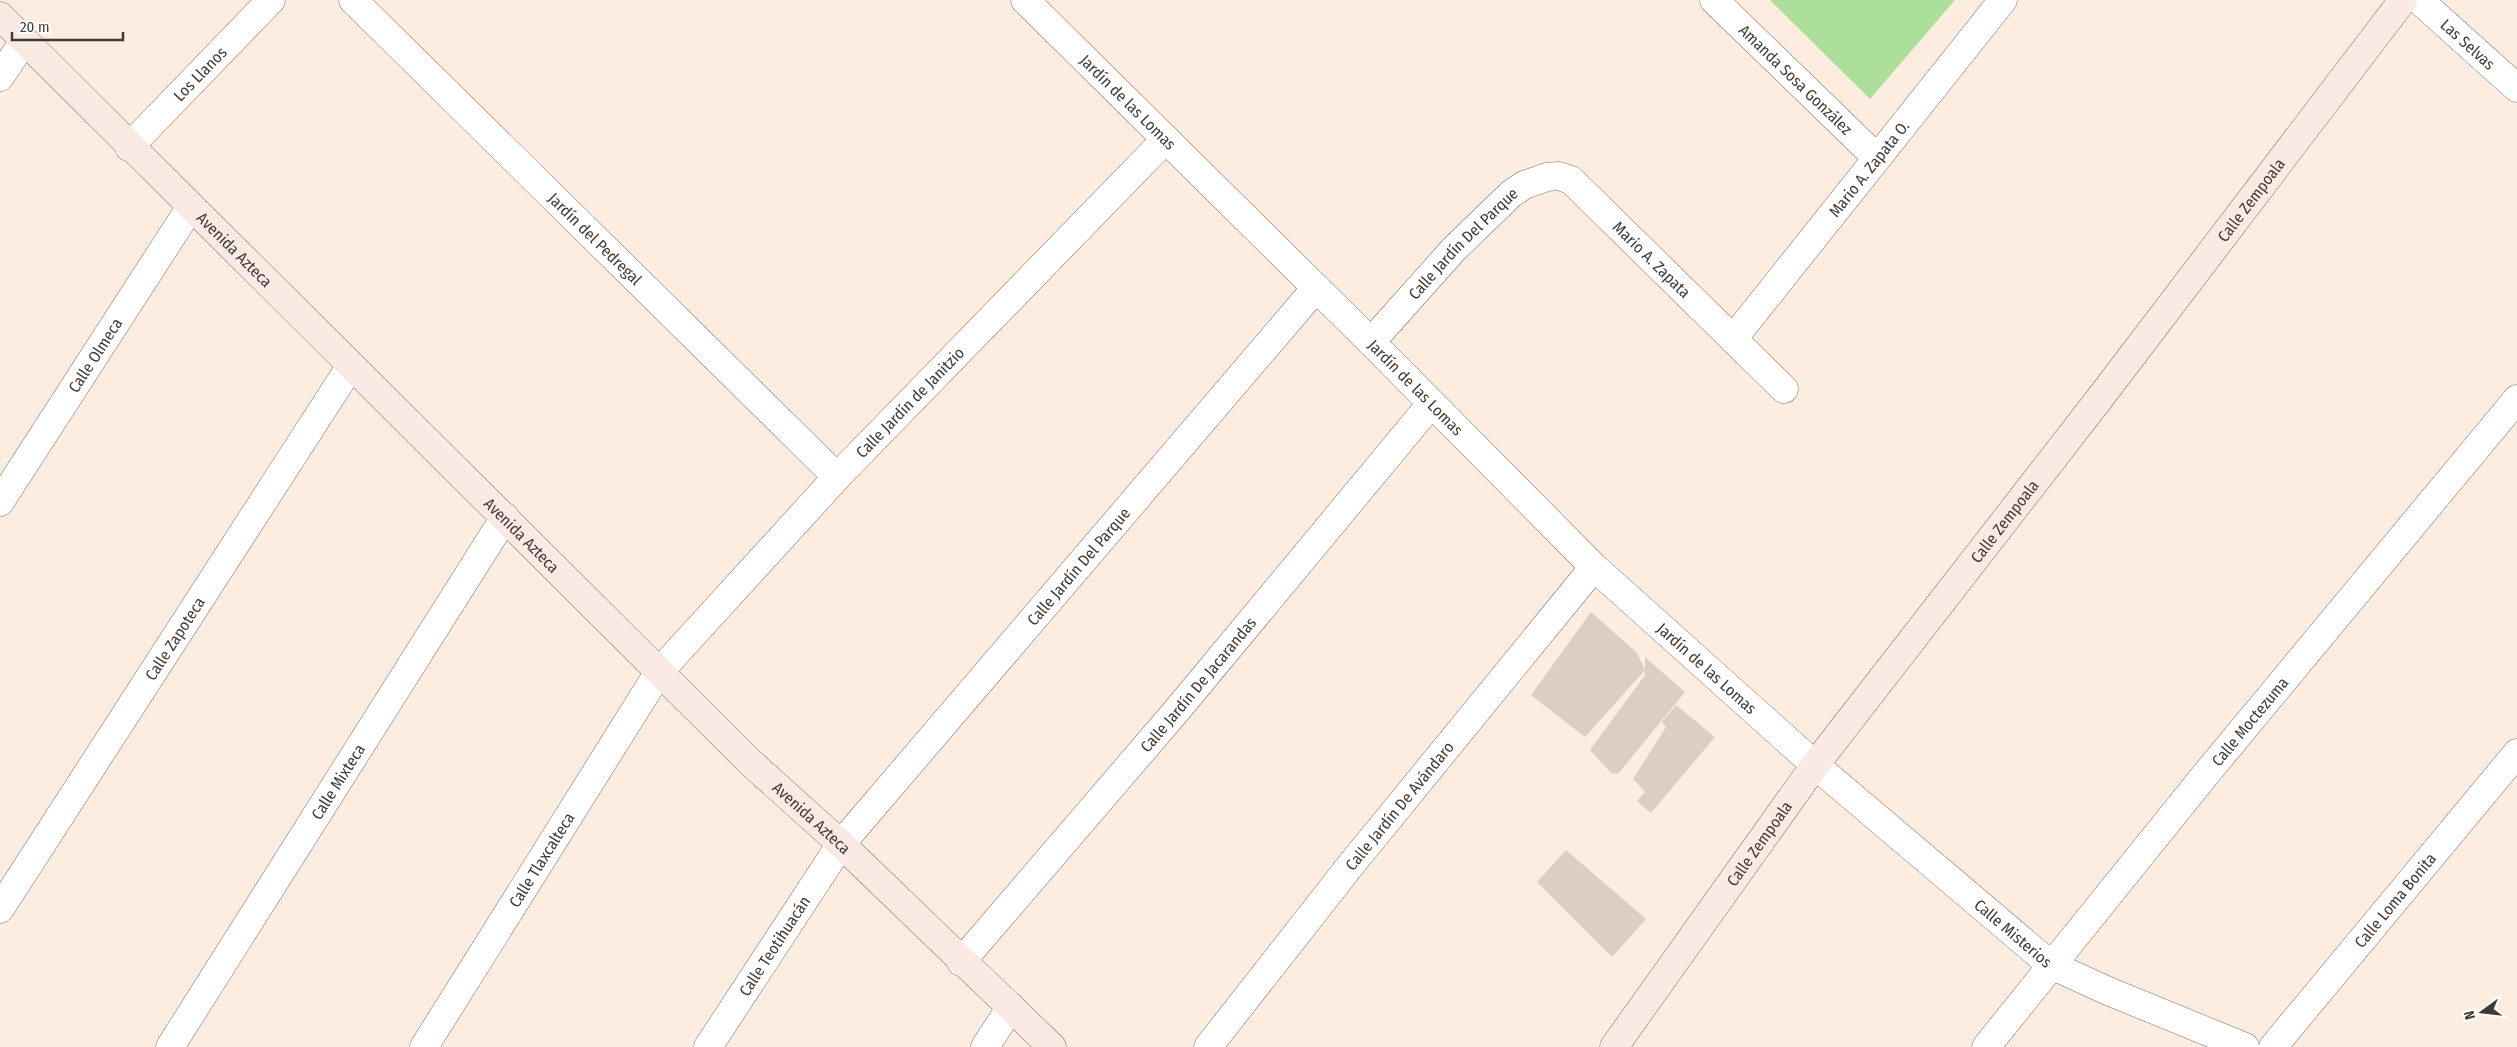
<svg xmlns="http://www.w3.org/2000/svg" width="2517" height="1047" font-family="'Fira Sans Condensed',sans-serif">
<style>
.green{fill:#acdf99}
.building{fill:#dccec1}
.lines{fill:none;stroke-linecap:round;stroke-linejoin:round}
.street-casing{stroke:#817468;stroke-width:29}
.secondary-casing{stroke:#817468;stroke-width:29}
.street{stroke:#fff;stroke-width:28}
.secondary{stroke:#fbeae4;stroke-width:28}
.labels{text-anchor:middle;stroke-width:4;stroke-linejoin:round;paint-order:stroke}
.street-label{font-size:16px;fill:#403a35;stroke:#fefefe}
</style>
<rect width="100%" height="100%" fill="#fcede0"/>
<path class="green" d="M1770,0H1955L1870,99Z"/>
<path class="building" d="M1591,612L1637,653L1645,670L1585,737L1531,695Z
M1645,657L1685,692L1618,774L1611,773L1590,750L1645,675Z
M1676,705L1715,737L1651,813L1637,801L1645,792L1633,779L1666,727L1662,722Z
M1566,850L1646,919L1612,957L1537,882Z"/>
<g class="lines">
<g class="street-casing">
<g id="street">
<path id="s1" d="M353,0L837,477"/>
<path id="s2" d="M1025,0L1371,342L1594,567L1815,765L2051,965L2108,991L2245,1047"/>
<path id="s3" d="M1714,0L1877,158"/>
<path id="s4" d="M2419,0L2517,88"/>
<path d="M0,77L24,41"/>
<path id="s5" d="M129,147L271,0"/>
<path id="s6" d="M1733,339L2003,0"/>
<path id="s7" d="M1371,342L1454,249L1511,194L1524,185L1547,177L1559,176L1571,180L1784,389"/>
<path id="s8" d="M0,502L190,208"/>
<path id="s9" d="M0,909L350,367"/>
<path id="s10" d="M961,962L1178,709L1431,404"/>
<path id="s11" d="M170,1047L505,517"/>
<path id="s12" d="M424,1047L659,672L837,477L1166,139"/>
<path id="s13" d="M708,1047L841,844L1316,288"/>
<path d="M985,1047L1011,1007"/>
<path id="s14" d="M1208,1047L1350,866L1594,567"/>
<path id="s15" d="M1986,1047L2206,774L2517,399"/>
<path id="s16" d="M2273,1047L2517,753"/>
</g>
</g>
<g class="secondary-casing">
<g id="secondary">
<path id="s17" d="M0,16L750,762L841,844L1052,1047"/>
<path id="s18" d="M1614,1047L1815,765L2100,398L2403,0"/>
</g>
</g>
<use href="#street" class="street"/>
<use href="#secondary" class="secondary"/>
</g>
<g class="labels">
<g class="street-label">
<text dy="6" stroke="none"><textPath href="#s4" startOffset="66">Las Selvas</textPath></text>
<text dy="6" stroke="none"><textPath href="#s5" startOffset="102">Los Llanos</textPath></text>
<text dy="6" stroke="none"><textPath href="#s3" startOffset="114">Amanda Sosa González</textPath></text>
<text dy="6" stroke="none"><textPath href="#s2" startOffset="145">Jardín de las Lomas</textPath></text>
<text dy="6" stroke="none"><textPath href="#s6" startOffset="218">Mario A. Zapata O.</textPath></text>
<text dy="6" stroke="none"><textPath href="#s18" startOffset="1060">Calle Zempoala</textPath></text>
<text dy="6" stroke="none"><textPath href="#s1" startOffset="340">Jardín del Pedregal</textPath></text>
<text dy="6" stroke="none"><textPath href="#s7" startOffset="135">Calle Jardín Del Parque</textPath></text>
<text dy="6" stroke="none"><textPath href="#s17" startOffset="331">Avenida Azteca</textPath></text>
<text dy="6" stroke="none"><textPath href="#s7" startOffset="382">Mario A. Zapata</textPath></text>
<text dy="6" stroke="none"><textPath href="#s8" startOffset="175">Calle Olmeca</textPath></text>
<text dy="6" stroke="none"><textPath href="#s2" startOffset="550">Jardín de las Lomas</textPath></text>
<text dy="6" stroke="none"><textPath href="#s12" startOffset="811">Calle Jardín de Janitzio</textPath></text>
<text dy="6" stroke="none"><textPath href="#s18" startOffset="655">Calle Zempoala</textPath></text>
<text dy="6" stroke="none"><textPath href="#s17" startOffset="736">Avenida Azteca</textPath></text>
<text dy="6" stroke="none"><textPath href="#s13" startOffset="608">Calle Jardín Del Parque</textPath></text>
<text dy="6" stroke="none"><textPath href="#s9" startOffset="322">Calle Zapoteca</textPath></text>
<text dy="6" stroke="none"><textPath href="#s2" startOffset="955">Jardín de las Lomas</textPath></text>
<text dy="6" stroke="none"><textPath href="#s10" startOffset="365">Calle Jardín De Jacarandas</textPath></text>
<text dy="6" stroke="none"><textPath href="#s15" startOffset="419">Calle Moctezuma</textPath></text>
<text dy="6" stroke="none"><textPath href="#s11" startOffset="314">Calle Mixteca</textPath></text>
<text dy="6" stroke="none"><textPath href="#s14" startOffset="308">Calle Jardín De Avándaro</textPath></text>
<text dy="6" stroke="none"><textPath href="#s17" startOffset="1141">Avenida Azteca</textPath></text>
<text dy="6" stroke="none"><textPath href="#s18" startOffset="250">Calle Zempoala</textPath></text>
<text dy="6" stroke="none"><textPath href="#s12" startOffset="221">Calle Tlaxcalteca</textPath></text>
<text dy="6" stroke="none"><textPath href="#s16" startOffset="191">Calle Loma Bonita</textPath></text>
<text dy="6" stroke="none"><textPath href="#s2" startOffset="1360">Calle Misterios</textPath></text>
<text dy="6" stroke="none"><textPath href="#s13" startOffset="121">Calle Teotihuacán</textPath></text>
</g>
</g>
<g transform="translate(2482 1012) rotate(255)" stroke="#fefefe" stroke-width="4" paint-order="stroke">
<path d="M0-4L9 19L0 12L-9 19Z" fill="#403a35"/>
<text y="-8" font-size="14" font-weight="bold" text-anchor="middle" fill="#403a35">N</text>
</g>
<path d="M12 32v8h111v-8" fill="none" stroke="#403a35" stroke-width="2.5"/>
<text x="20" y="32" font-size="15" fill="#403a35" stroke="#fefefe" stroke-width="4" paint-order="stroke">20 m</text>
</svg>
